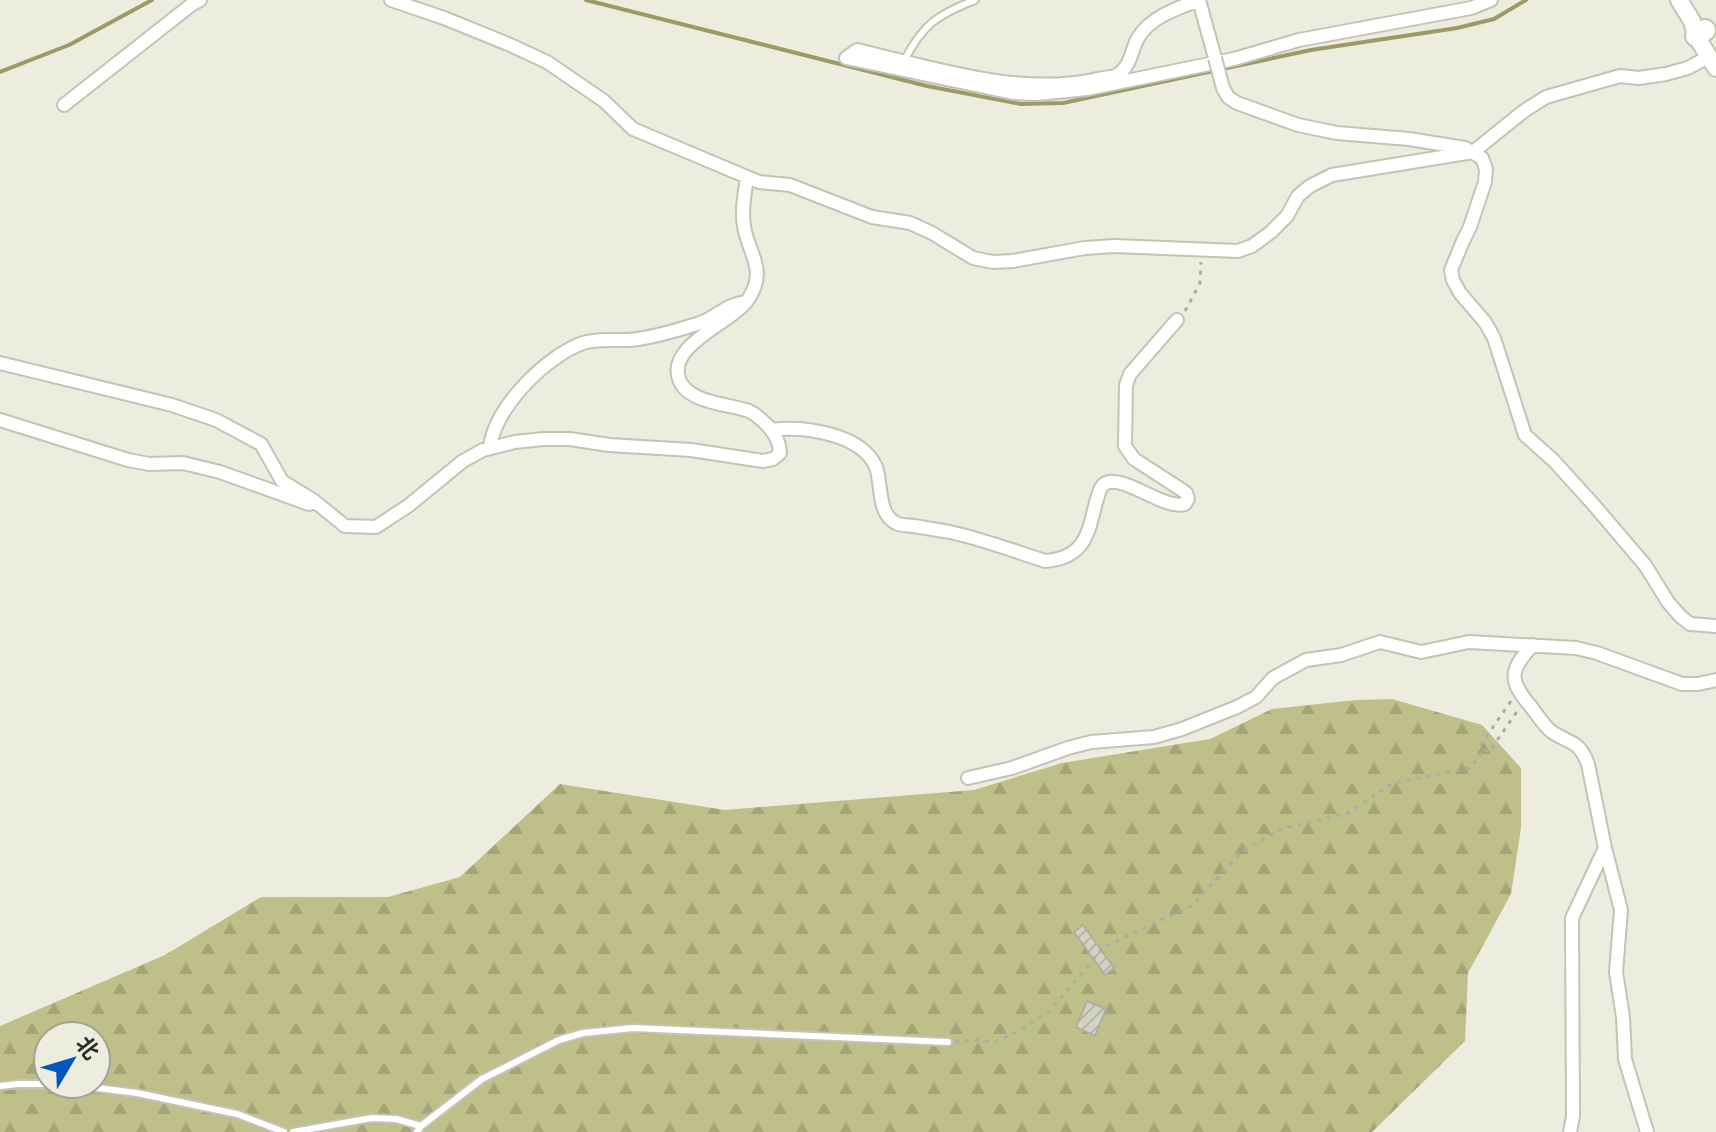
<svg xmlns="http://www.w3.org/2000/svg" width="1716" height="1132" font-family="Inter,'Noto Sans SC',sans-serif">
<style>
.forest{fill:url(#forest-firs);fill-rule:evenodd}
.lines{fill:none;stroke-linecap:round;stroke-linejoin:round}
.stream{stroke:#9c9b67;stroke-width:4}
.building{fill:url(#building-hatch);stroke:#aeaea1;stroke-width:2}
.service-casing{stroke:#c3c3b6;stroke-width:10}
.minor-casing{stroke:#c3c3b6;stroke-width:16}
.secondary-casing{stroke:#c3c3b6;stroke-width:20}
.trunk-casing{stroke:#c3c3b6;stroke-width:24}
.path{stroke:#acaca2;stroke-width:3;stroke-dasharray:4 6;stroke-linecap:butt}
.service{stroke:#fff;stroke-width:6}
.minor{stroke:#fff;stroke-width:12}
.secondary{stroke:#fff;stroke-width:16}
.trunk{stroke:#fff;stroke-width:20}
.minor-bridge-casing{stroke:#c3c3b6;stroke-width:16;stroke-linecap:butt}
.minor-bridge{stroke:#fff;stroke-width:12}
</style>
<defs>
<pattern id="forest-firs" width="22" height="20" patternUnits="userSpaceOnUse" patternTransform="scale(2)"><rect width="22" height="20" fill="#bfbf89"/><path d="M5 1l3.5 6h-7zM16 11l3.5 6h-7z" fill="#a4a476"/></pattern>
<pattern id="building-hatch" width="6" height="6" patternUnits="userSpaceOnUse" patternTransform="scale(2)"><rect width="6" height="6" fill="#d2d3c5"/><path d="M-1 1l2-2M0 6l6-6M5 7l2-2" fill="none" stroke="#b5b5a9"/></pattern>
</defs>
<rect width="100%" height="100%" fill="#ededdf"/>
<path class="forest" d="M1392,699L1482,725L1521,768V828L1511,894L1468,973L1465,1041L1372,1132H0V1026L165,955L261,897H388L460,877L560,784L725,810L974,790L1062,763L1210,739L1272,709L1356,700ZM48,1036H96V1084H48Z"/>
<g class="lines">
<path class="stream" d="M586,0L927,86L1021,104L1063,103L1311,50L1457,28L1494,19L1526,0
M0,72L69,45L152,0"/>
</g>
<path class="building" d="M1083,925L1114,968L1105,975L1074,932Z
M1087,1001L1106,1009L1095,1036L1076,1027Z"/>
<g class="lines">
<g class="service-casing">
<path id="service" d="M904,61C923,24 937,15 975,0
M0,1086L18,1084H66L137,1093L237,1114L284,1132
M293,1132L372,1118L396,1119L421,1126
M417,1132L421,1126L482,1079L559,1040L583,1033L633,1028L948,1042"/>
</g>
<g class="minor-casing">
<path id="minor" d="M391,0L444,18L508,44L547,62L604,101L633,129L759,182L790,185L872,217L910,223L932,233L973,258L993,262L1013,261L1085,248L1114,246L1238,251L1252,246L1271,232L1287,216L1298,196L1310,186L1332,175L1473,152L1524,111L1546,97L1620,76L1639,78L1666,74L1688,68L1710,56
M1199,0C1178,8 1150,17 1138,38C1131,50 1131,67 1117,75C1110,78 1100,78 1093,80C1016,96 931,67 857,50L846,58L1013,93L1037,94L1087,89L1234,59L1299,40L1471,8L1491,0
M1199,0L1215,58
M1223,88L1228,97L1237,103L1298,125L1337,133L1409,139L1465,148L1482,158L1486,169L1485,182L1470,227L1463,241L1451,270L1453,280L1460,293L1485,322L1494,338L1525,435L1554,461L1593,504L1645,565L1668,602L1680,616L1690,624L1716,626
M64,105L191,5L200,0
M0,363L172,405L216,420L261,444L282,481L313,500L345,526L376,527L408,506L463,461L483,450L515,442L543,439H570L609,445L691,450L763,461L773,459L780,453C780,442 775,434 768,426C763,421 756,414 749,411C729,404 687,403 679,379C667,345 731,323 747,301C769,270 748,254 744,226C741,210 745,193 747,177
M0,420L128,460L149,464L183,463L220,472L309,504
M771,430C803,426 861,433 876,467C882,483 877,514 896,523C901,526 908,525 914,526C926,528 938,530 950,532C982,539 1014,551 1045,561C1084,558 1088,535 1096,502C1098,497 1099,489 1103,485C1119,470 1164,511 1185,504L1188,499L1186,493L1182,490L1134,459L1125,446L1126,385L1130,374L1177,320
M490,448C494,408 546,356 583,343C600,337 620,342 638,339C658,336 678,330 697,324C716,319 723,305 746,302
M1533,645C1508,671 1509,681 1532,708C1538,716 1544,726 1552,732C1570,744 1579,740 1588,764L1605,848L1621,910L1616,972L1623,1017L1625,1059L1647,1132
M968,778L1012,768L1068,748L1091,742L1154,737L1182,729L1237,707L1256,697L1273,678L1306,660L1341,655L1380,642L1421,652L1469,642L1576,648L1597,653L1682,684H1698L1716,680
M1570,1132L1573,1116L1572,918L1605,848"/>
</g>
<g class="secondary-casing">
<path id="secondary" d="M1679,0L1692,21L1696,36L1716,68"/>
</g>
<g class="trunk-casing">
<path id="trunk" d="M1696,36L1705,30"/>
</g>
<path class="path" d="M1185,311L1200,283L1201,262
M1511,701L1480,746L1489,752L1518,710
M955,1042L977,1040L995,1042L1021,1030L1050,1011L1104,947L1191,906L1243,851L1281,829L1348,813L1393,783L1471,768L1484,749"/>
<use href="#service" class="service"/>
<use href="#minor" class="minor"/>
<use href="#secondary" class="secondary"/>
<use href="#trunk" class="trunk"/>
<g class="minor-bridge-casing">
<path id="minor-bridge" d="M1215,58L1223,88"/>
</g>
<use href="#minor-bridge" class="minor-bridge"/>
</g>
<g transform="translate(72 1060) rotate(52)"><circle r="38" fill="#ededdf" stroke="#a1a196" stroke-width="2"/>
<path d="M0-6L14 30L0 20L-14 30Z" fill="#0057c0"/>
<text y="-12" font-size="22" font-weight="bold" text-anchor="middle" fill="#2e2e29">北</text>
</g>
</svg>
